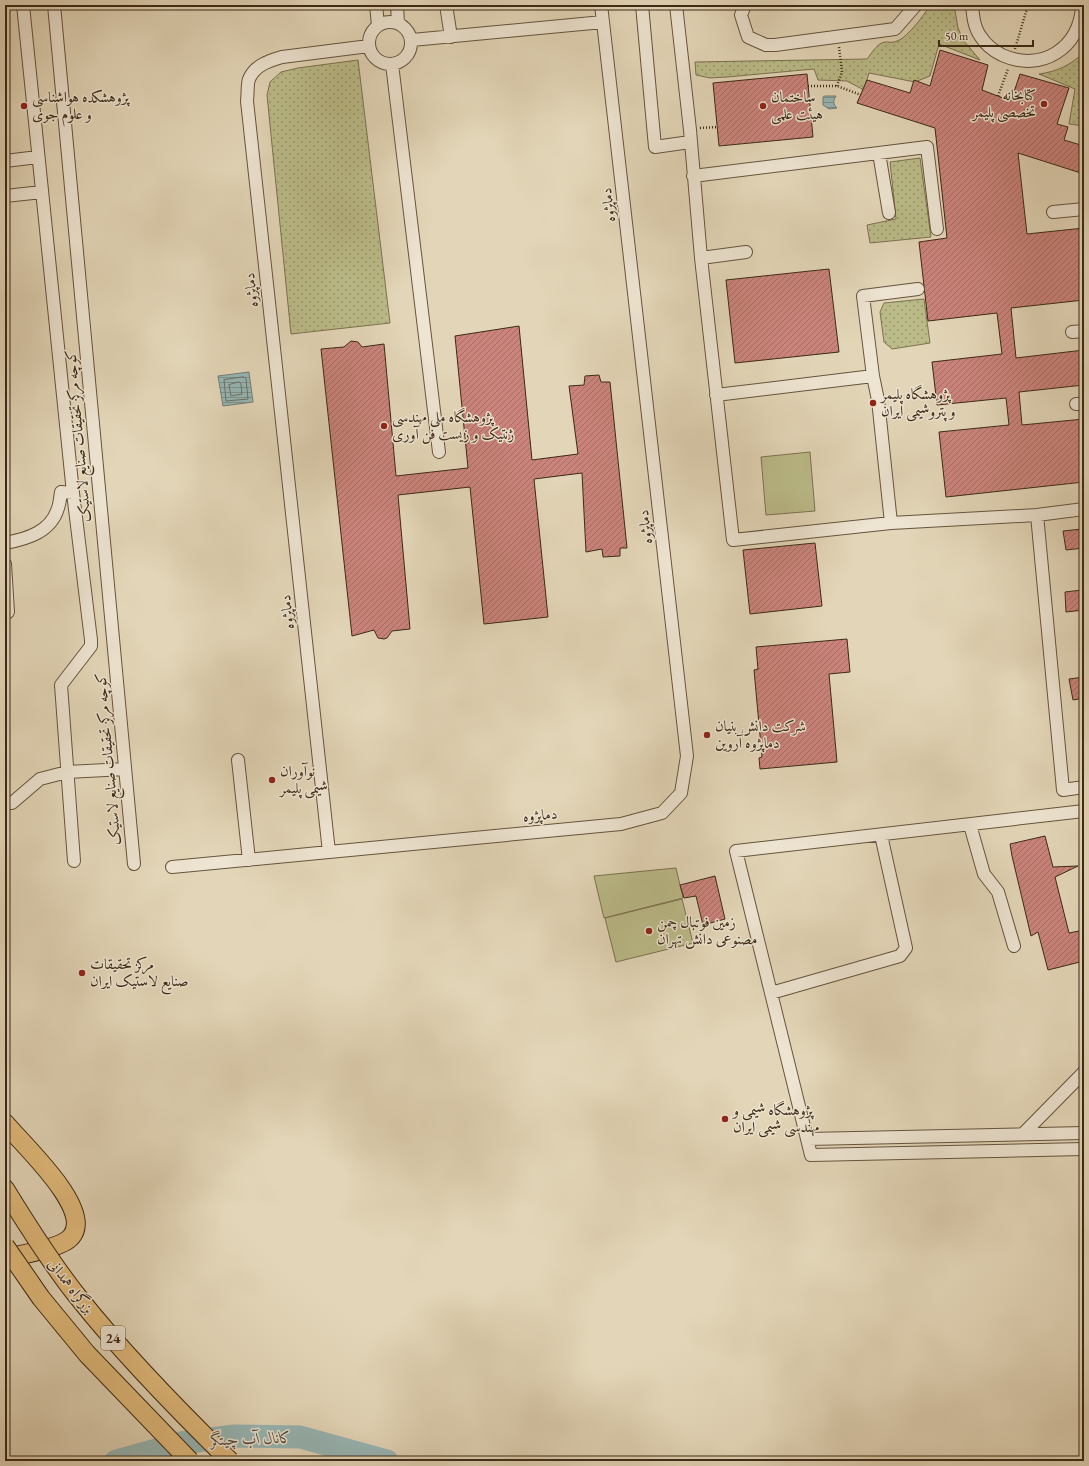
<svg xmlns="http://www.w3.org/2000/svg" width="1089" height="1466" font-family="'EB Garamond',Amiri,serif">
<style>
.grass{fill:url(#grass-dots);stroke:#7c7250}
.pitch{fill:#bbbc89;stroke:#7c7250}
.water{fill:url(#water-rules);stroke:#737e76}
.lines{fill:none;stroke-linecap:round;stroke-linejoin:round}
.shore{stroke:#6a7066;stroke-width:1}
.river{stroke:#97b7b6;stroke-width:23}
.building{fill:url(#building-hatch);stroke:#3c2916}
.minor-casing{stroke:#66543e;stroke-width:14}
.highway-casing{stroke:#3c2916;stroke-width:20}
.path{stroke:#3c2916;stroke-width:2.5;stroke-dasharray:1 2;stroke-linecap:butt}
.minor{stroke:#ede4d1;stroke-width:12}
.highway{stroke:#e2bb7c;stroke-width:18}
.highway-bridge-casing{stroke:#3c2916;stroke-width:20;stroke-linecap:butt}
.highway-bridge{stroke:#e2bb7c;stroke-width:18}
.poi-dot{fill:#8f2418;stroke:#ede4d1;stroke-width:1.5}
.labels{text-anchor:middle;stroke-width:3;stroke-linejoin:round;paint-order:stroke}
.shield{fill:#ede4d1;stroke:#71614e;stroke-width:1}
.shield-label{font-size:14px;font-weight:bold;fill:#3c2916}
.poi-label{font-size:15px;fill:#3c2916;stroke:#ede4d1;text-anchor:start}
.street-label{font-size:15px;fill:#3c2916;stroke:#ede4d1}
.water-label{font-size:16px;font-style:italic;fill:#534c3e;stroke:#ede4d1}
</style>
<defs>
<pattern id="grass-dots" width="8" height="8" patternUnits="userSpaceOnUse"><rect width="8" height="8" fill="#bbbc89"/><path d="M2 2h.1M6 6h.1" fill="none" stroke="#99996f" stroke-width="1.8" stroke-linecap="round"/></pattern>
<pattern id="water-rules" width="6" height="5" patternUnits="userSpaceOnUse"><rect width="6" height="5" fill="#97b7b6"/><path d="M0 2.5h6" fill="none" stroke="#7c9593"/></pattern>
<pattern id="building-hatch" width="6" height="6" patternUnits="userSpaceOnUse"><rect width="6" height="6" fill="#cb847c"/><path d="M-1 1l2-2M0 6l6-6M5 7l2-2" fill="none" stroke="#a66c65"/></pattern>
</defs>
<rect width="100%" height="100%" fill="#e3d6b8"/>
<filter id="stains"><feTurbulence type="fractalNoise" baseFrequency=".005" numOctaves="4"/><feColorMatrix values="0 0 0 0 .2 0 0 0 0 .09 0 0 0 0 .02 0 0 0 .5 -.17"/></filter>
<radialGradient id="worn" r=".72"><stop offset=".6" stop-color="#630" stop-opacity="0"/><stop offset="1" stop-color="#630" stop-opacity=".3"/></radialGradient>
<path class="grass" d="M930,5H954L958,28L963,40L980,60L939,44L930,76L915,82L869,73L864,90L847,81L818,80L814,69L727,77L710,78L696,75L695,62L867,59C872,53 877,43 885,42C888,42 894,43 897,41C907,38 925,14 930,5Z
M1084,53V126L1069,124L1075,89L1039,74C1059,71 1068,66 1084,53Z
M358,60L390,323L291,334L267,95L270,82L281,72L298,68Z
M920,158L931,237L870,243L867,225L896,219L890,162Z
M924,299L930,343L892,349L884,342L880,312L884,303Z"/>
<path class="pitch" d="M810,452L815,511L766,515L761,457Z
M676,868L683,898L604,918L594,876Z
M682,899L693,943L616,962L605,918Z"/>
<path class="water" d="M825,96H836C833,101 833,104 837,108L829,109L823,105V97Z
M249,372L253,402L223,406L218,376Z"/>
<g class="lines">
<path class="shore" d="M244,377L246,379L248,399L226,401L224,380Z
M239,382L241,384L242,394L231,396L229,385Z"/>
<path class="river" d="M116,1461L181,1443L234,1436L300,1437L387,1461"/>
</g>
<path class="building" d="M940,50L988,65L982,90L1011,101L1020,74L1069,88L1057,124L1068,127L1064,140L1084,146V174L1018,153L1027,234L1084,228V300L1011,308L1016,358L1084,350V385L1019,392L1022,425L1084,419V482L946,497L939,432L1009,425L1006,398L937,405L932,362L1002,354L997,313L928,321L919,242L947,238L935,128L857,103L867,80L910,93L914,80L930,86Z
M807,74L813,137L719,146L713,83Z
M829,269L839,352L735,363L726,280Z
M519,326L532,460L578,454L569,386L584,385L585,376L599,375L601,382H610L627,548H620V556L603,557L602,549L586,552L582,473L534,479L548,617L484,624L470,487L398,495L410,629L392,631L387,638L384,639L378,638L374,630L352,636L321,349L344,347L351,341L358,342L362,347L384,344L396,476L468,468L455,336Z
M1082,529L1084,548L1066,550L1063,531Z
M815,543L822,606L750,614L743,550Z
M1082,590L1084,610L1066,612L1065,592Z
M847,639L850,672L829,674L837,762L760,769L759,758L762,757L754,670L758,669L756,647Z
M1084,677V698L1073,700L1069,679Z
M1045,836L1053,867L1078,866L1055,877L1069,933L1084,930V961L1048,970L1038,932L1031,936L1012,856L1010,844Z
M715,876L725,919L703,925L696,896L684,898L680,885Z"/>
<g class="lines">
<g class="minor-casing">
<path id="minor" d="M23,5L73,493L91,640V646L61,685L74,861
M54,5L134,864
M376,5L378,25
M397,5L398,23
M446,5L451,37
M601,5L603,22
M642,5L655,147L690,142
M676,5L690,130L701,258L733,540L891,523L1037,515L1063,790L1084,787
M745,5L741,15L748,37L766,45H775L895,29L916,5
M972,5C973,16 974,28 981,37C986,45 994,51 1002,55C1041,73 1081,48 1082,5
M369 43a21 21 0 1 1 42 0a21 21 0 1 1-42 0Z
M369,46L282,57C269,61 255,65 249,79C247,85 248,94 247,101L329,852L621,824L662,813L681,793L687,756L603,22L412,40
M392,64L439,452
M879,153L889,213
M5,161L38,157
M693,176L927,147L937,229
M5,196L42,192
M1053,212L1084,209
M701,258L746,252
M1072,332L1084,331
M873,376L878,400L891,523
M716,395L873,376L863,296L918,289
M1076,404H1084
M1037,515L1084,509
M5,543C27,539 51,532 58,508C60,503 60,497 61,492L73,493
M5,564L8,612
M238,760L249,860
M5,803H12L40,779L67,772L125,769
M1084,811L736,851L811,1155L1084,1149
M970,825L984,874L998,892L1014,946
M172,867L329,852
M771,993L900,956L906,948L881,835
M1023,1134L1084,1072
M808,1139L1084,1133"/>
</g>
<g class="highway-casing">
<path id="highway" d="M5,1123C22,1144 95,1210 71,1237C62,1248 20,1255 5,1258
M5,1189L13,1202"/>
</g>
<path class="path" d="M1015,49L1028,5
M808,86H837L861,95
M837,86L842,72L839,47
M998,96L1008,69
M700,128L718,127"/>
<use href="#minor" class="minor"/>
<use href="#highway" class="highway"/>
<g class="highway-bridge-casing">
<path id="highway-bridge" d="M13,1202C33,1234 54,1267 78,1297C124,1355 177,1409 230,1461
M5,1246L41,1298L87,1354L190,1461"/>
</g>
<use href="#highway-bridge" class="highway-bridge"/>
</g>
<g class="poi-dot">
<circle cx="1044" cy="104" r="4"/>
<circle cx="24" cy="106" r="4"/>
<circle cx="763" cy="106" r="4"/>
<circle cx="873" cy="403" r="4"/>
<circle cx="384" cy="426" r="4"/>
<circle cx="707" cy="735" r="4"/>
<circle cx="272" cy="780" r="4"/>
<circle cx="649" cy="931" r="4"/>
<circle cx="82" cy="973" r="4"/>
<circle cx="725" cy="1119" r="4"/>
</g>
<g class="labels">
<rect class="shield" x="101" y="1326" width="24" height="24" rx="3"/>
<g class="shield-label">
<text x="113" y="1343">24</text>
</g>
<g class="poi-label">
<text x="1036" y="100" text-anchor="end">کتابخانه<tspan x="1036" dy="17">تخصصی پلیمر</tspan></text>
<text x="32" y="102">پژوهشکده هواشناسی<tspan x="32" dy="17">و علوم جوی</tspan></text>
<text x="771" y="102">ساختمان<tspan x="771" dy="17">هیئت علمی</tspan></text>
<text x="881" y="399">پژوهشگاه پلیمر<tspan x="881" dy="17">و پتروشیمی ایران</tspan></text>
<text x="392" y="422">پژوهشگاه ملی مهندسی<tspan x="392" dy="17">ژنتیک و زیست فن آوری</tspan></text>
<text x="715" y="731">شرکت دانش بنیان<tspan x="715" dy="17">دماپژوه آروین</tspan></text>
<text x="280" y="776">نوآوران<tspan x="280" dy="17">شیمی پلیمر</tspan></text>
<text x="657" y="927">زمین فوتبال چمن<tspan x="657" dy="17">مصنوعی دانش تهران</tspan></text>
<text x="90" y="969">مرکز تحقیقات<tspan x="90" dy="17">صنایع لاستیک ایران</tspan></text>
<text x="733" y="1115">پژوهشگاه شیمی و<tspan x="733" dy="17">مهندسی شیمی ایران</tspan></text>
</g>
<g class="street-label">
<text transform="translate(608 205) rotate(-97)" y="5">دماپژوه</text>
<text transform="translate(251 290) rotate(-96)" y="5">دماپژوه</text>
<text transform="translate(78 436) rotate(-95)" y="5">کوچه مرکز تحقیقات صنایع لاستیک</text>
<text transform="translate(645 527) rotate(-97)" y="5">دماپژوه</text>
<text transform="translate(287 612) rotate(-96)" y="5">دماپژوه</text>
<text transform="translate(108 759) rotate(-95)" y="5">کوچه مرکز تحقیقات صنایع لاستیک</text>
<text transform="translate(540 815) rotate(-5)" y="5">دماپژوه</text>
<text transform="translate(71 1286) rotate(52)" y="5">بزرگراه همدانی</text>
</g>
<g class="water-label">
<text transform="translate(251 1438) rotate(-2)" y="6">کانال آب چیتگر</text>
</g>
</g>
<rect width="1089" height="1466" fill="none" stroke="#e3d6b8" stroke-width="20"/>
<rect x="6" y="6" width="1077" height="1454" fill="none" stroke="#3c2916" stroke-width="2"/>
<rect x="10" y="10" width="1069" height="1446" fill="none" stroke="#3c2916"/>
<path d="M939 40v6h94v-6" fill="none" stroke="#3c2916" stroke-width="2"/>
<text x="945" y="40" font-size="12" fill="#3c2916" stroke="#ede4d1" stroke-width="3" paint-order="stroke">50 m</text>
<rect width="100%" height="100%" filter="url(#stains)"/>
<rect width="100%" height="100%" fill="url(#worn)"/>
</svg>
